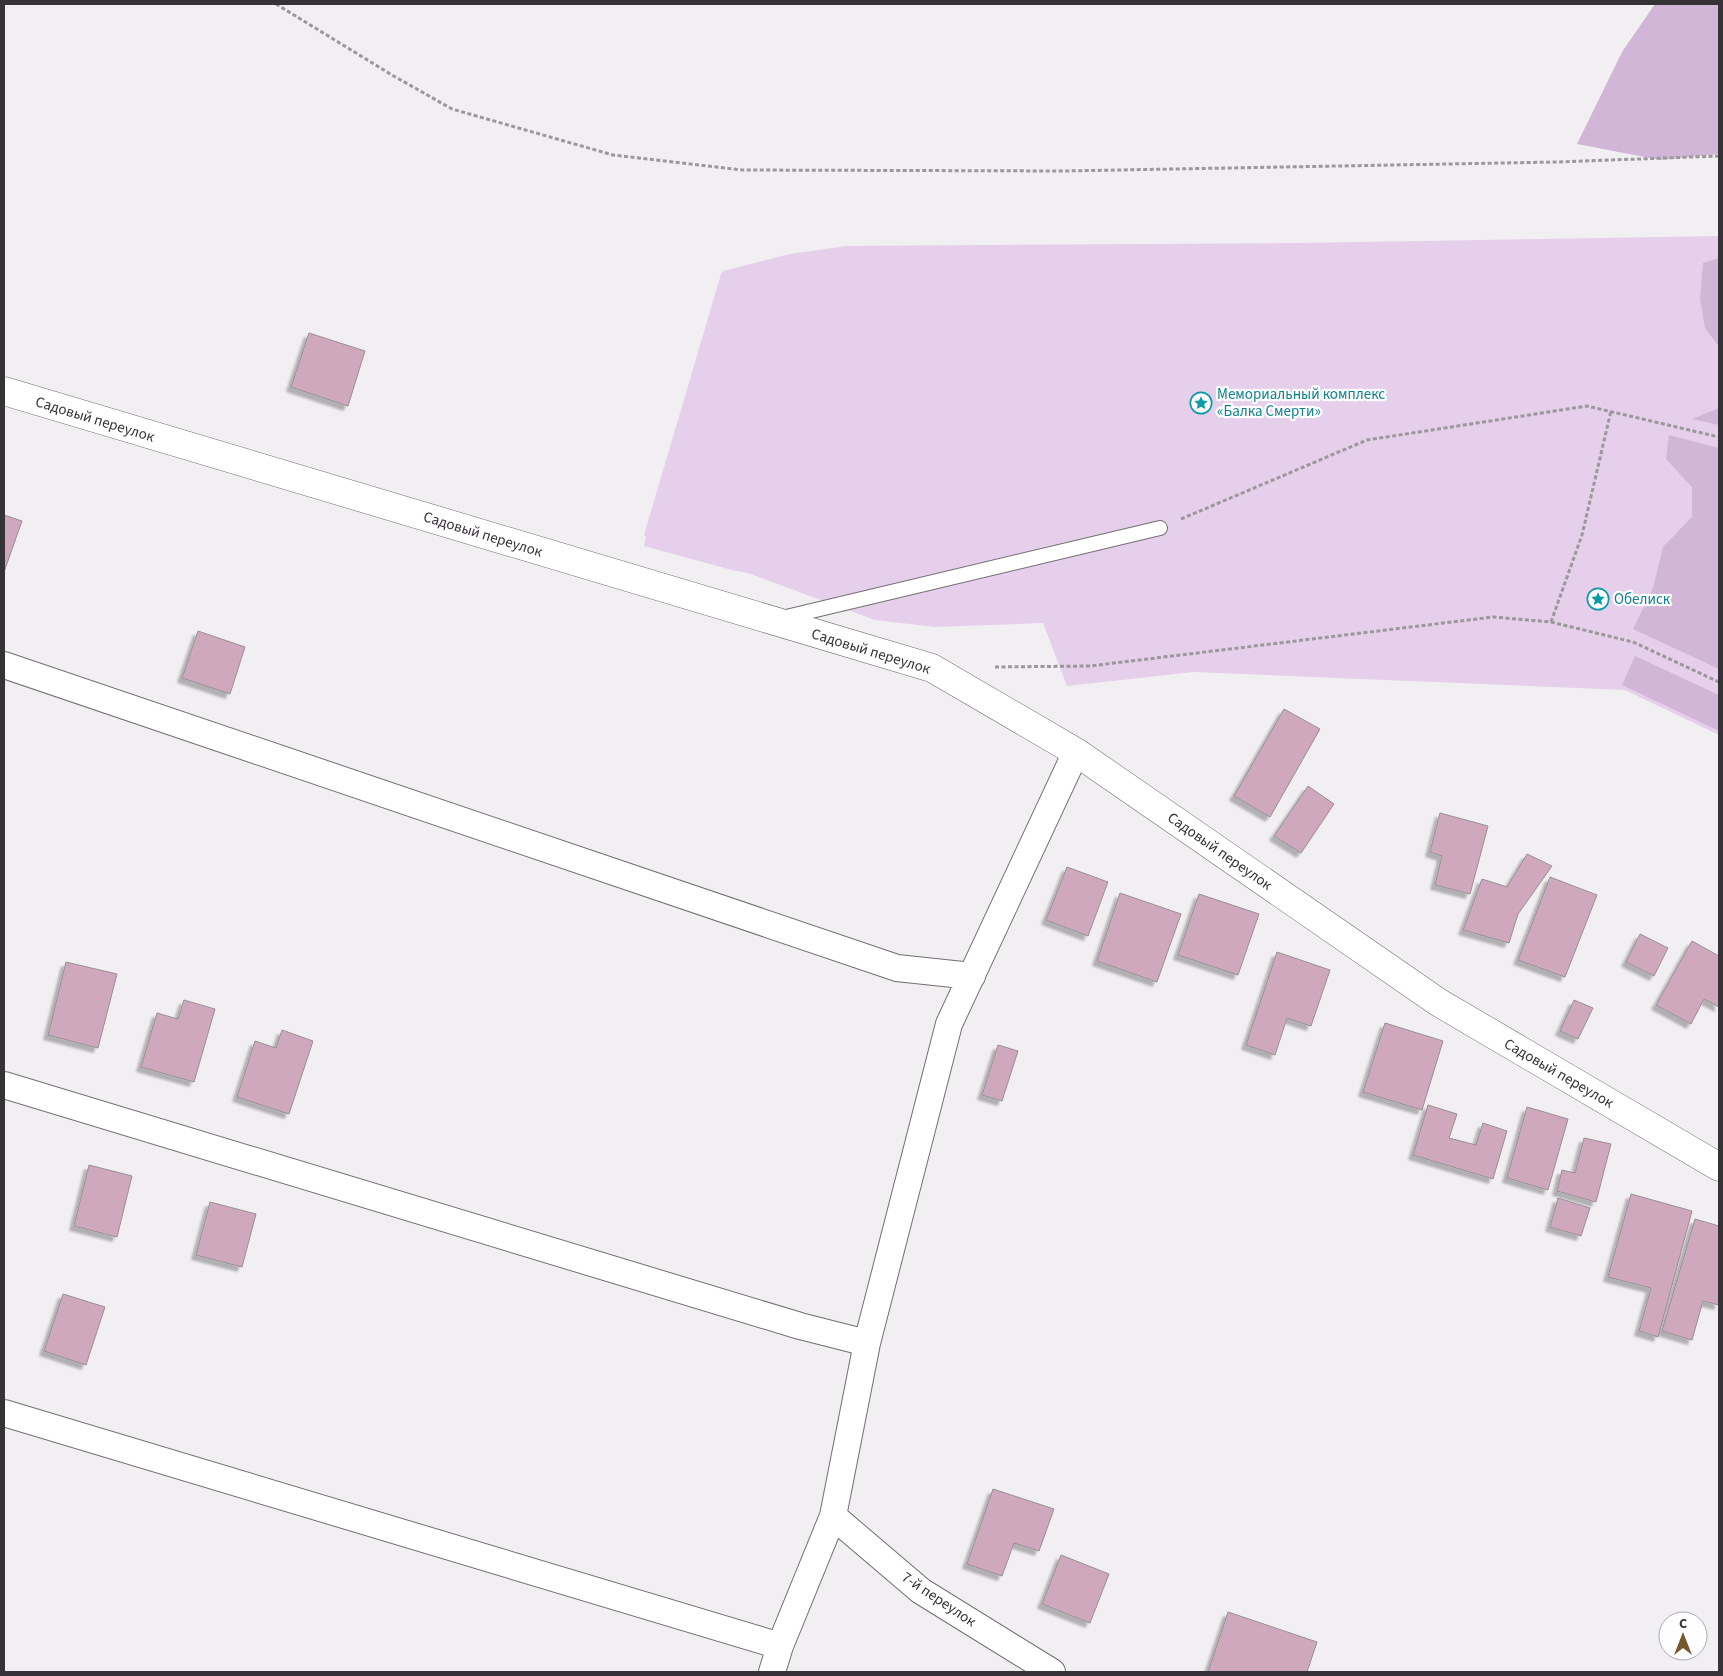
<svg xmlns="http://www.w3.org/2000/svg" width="1723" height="1676" font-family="'Source Sans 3',sans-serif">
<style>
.green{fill:#e6cfea}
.forest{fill:#d2b6d7}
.building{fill:#d0a8be;stroke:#959092;filter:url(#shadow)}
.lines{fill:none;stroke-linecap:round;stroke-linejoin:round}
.service-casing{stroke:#726f72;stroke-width:16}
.minor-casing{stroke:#726f72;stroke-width:28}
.tertiary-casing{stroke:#726f72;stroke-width:29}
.path{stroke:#9b989b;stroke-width:3;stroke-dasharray:4 2.5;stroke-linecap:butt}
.service{stroke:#fff;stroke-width:14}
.minor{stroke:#fff;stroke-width:26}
.tertiary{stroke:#fff;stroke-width:28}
.labels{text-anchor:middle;stroke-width:4.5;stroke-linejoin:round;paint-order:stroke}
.culture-label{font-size:15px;fill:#0d838f;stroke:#fefdff;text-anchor:start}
.street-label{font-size:15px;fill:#353335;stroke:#fefdff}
</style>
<defs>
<filter id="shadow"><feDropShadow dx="-4.5" dy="4.5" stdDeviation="1" flood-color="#0004"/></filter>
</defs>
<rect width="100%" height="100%" fill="#f2eff3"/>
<path class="green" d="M1719,236V735L1625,690L1194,672L1067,686L1043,623L935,627L875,620L748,573L732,570L644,546L646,536L644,535L721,274L723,271L790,254L846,246L1298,243Z"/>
<path class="forest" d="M1655,4H1719V154L1660,160L1577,144L1622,52Z
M1719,258V347L1705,328L1700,299L1703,263Z
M1719,408V425L1692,419Z
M1669,435L1719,448V669L1633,629L1653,588L1663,547L1692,517V487L1666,459Z
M1635,656L1719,695V731L1622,685Z"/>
<path class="building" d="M309,333L365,351L348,406L291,387Z
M4,515L22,521L4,572Z
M198,631L245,647L230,694L182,678Z
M1284,709L1320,729L1270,817L1234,796Z
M1308,786L1334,804L1301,853L1274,836Z
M1440,813L1488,826L1470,894L1435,885L1442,856L1430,852Z
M1527,854L1552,866L1518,914L1509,943L1463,930L1482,879L1507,887Z
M1067,867L1108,882L1088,936L1046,920Z
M1550,877L1597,895L1565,977L1518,960Z
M1120,893L1181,914L1157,982L1097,961Z
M1199,894L1259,914L1238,975L1178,955Z
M1640,934L1668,948L1654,976L1626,962Z
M1692,941L1719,956V1007L1704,999L1691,1024L1656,1005Z
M1277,952L1330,970L1311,1026L1287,1018L1275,1055L1246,1045Z
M66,962L117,974L98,1048L48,1035Z
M184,1000L215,1009L194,1082L141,1067L157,1013L178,1019Z
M1574,1000L1593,1008L1578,1039L1560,1031Z
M1385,1023L1443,1041L1422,1110L1363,1092Z
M282,1030L313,1041L289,1114L237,1097L255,1041L276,1048Z
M998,1045L1018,1051L1002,1101L982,1095Z
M1428,1105L1457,1114L1449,1138L1476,1145L1483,1123L1507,1131L1493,1179L1413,1155Z
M1527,1107L1568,1119L1548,1190L1507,1178Z
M1584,1138L1611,1144L1596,1202L1557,1191L1562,1170L1575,1173Z
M89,1165L132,1176L117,1237L74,1226Z
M1631,1194L1692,1211L1658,1337L1639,1331L1651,1288L1608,1277Z
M1558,1198L1590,1208L1581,1236L1550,1227Z
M210,1202L256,1214L242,1267L196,1255Z
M1695,1219L1719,1226V1305L1703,1301L1692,1340L1662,1331Z
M63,1294L105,1307L86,1365L44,1351Z
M993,1489L1054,1509L1039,1551L1014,1543L1002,1576L967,1564Z
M1061,1555L1109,1574L1090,1623L1042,1604Z
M1228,1612L1317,1642L1307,1672H1208Z"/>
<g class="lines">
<g class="service-casing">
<path id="service" d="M782,618L1160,528"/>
</g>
<g class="minor-casing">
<path id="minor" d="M4,665L897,968L972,976
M4,1085L800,1326L867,1343
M4,1413L780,1646
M833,1516L921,1591L1052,1672
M772,1672L780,1646L833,1516L867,1343L949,1024L1076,752"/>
</g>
<g class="tertiary-casing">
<path id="tertiary" d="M4,391L932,668L1076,752L1438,1002L1719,1167"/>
</g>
<path class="path" d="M276,4L392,75L452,109L613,155L743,170L1064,171L1557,162L1719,156
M1181,519L1367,440L1587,406L1719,437
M1551,622L1582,535L1611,411
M995,667L1090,666L1493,617L1551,622L1633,642L1719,682"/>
<use href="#service" class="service"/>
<use href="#minor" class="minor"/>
<use href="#tertiary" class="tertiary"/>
</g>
<defs>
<g id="sight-ring" transform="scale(1.125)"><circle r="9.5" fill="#fefdff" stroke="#0f9aa8" stroke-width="1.5"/><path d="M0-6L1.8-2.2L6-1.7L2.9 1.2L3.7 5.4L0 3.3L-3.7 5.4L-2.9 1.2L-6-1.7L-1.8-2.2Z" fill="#0f9aa8"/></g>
</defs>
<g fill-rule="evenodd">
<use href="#sight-ring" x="1201" y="403"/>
<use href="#sight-ring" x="1598" y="599"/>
</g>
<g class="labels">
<g class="culture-label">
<text x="1217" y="399">Мемориальный комплекс<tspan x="1217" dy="17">«Балка Смерти»</tspan></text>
<text x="1614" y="604">Обелиск</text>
</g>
<g class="street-label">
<text transform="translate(95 419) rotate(17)" y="5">Садовый переулок</text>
<text transform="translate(483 534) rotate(17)" y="5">Садовый переулок</text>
<text transform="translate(871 651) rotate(17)" y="5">Садовый переулок</text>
<text transform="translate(1220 851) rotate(35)" y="5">Садовый переулок</text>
<text transform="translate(1559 1073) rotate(30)" y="5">Садовый переулок</text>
<text transform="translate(939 1599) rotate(34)" y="5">7-й переулок</text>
</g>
</g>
<rect width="1723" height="1676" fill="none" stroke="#353335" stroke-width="10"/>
<g transform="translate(1683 1636)"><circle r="24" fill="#fefdff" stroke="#aeacae"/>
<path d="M0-4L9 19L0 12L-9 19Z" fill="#75592c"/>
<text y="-8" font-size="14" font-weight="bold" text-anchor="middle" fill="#353335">С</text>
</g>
</svg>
